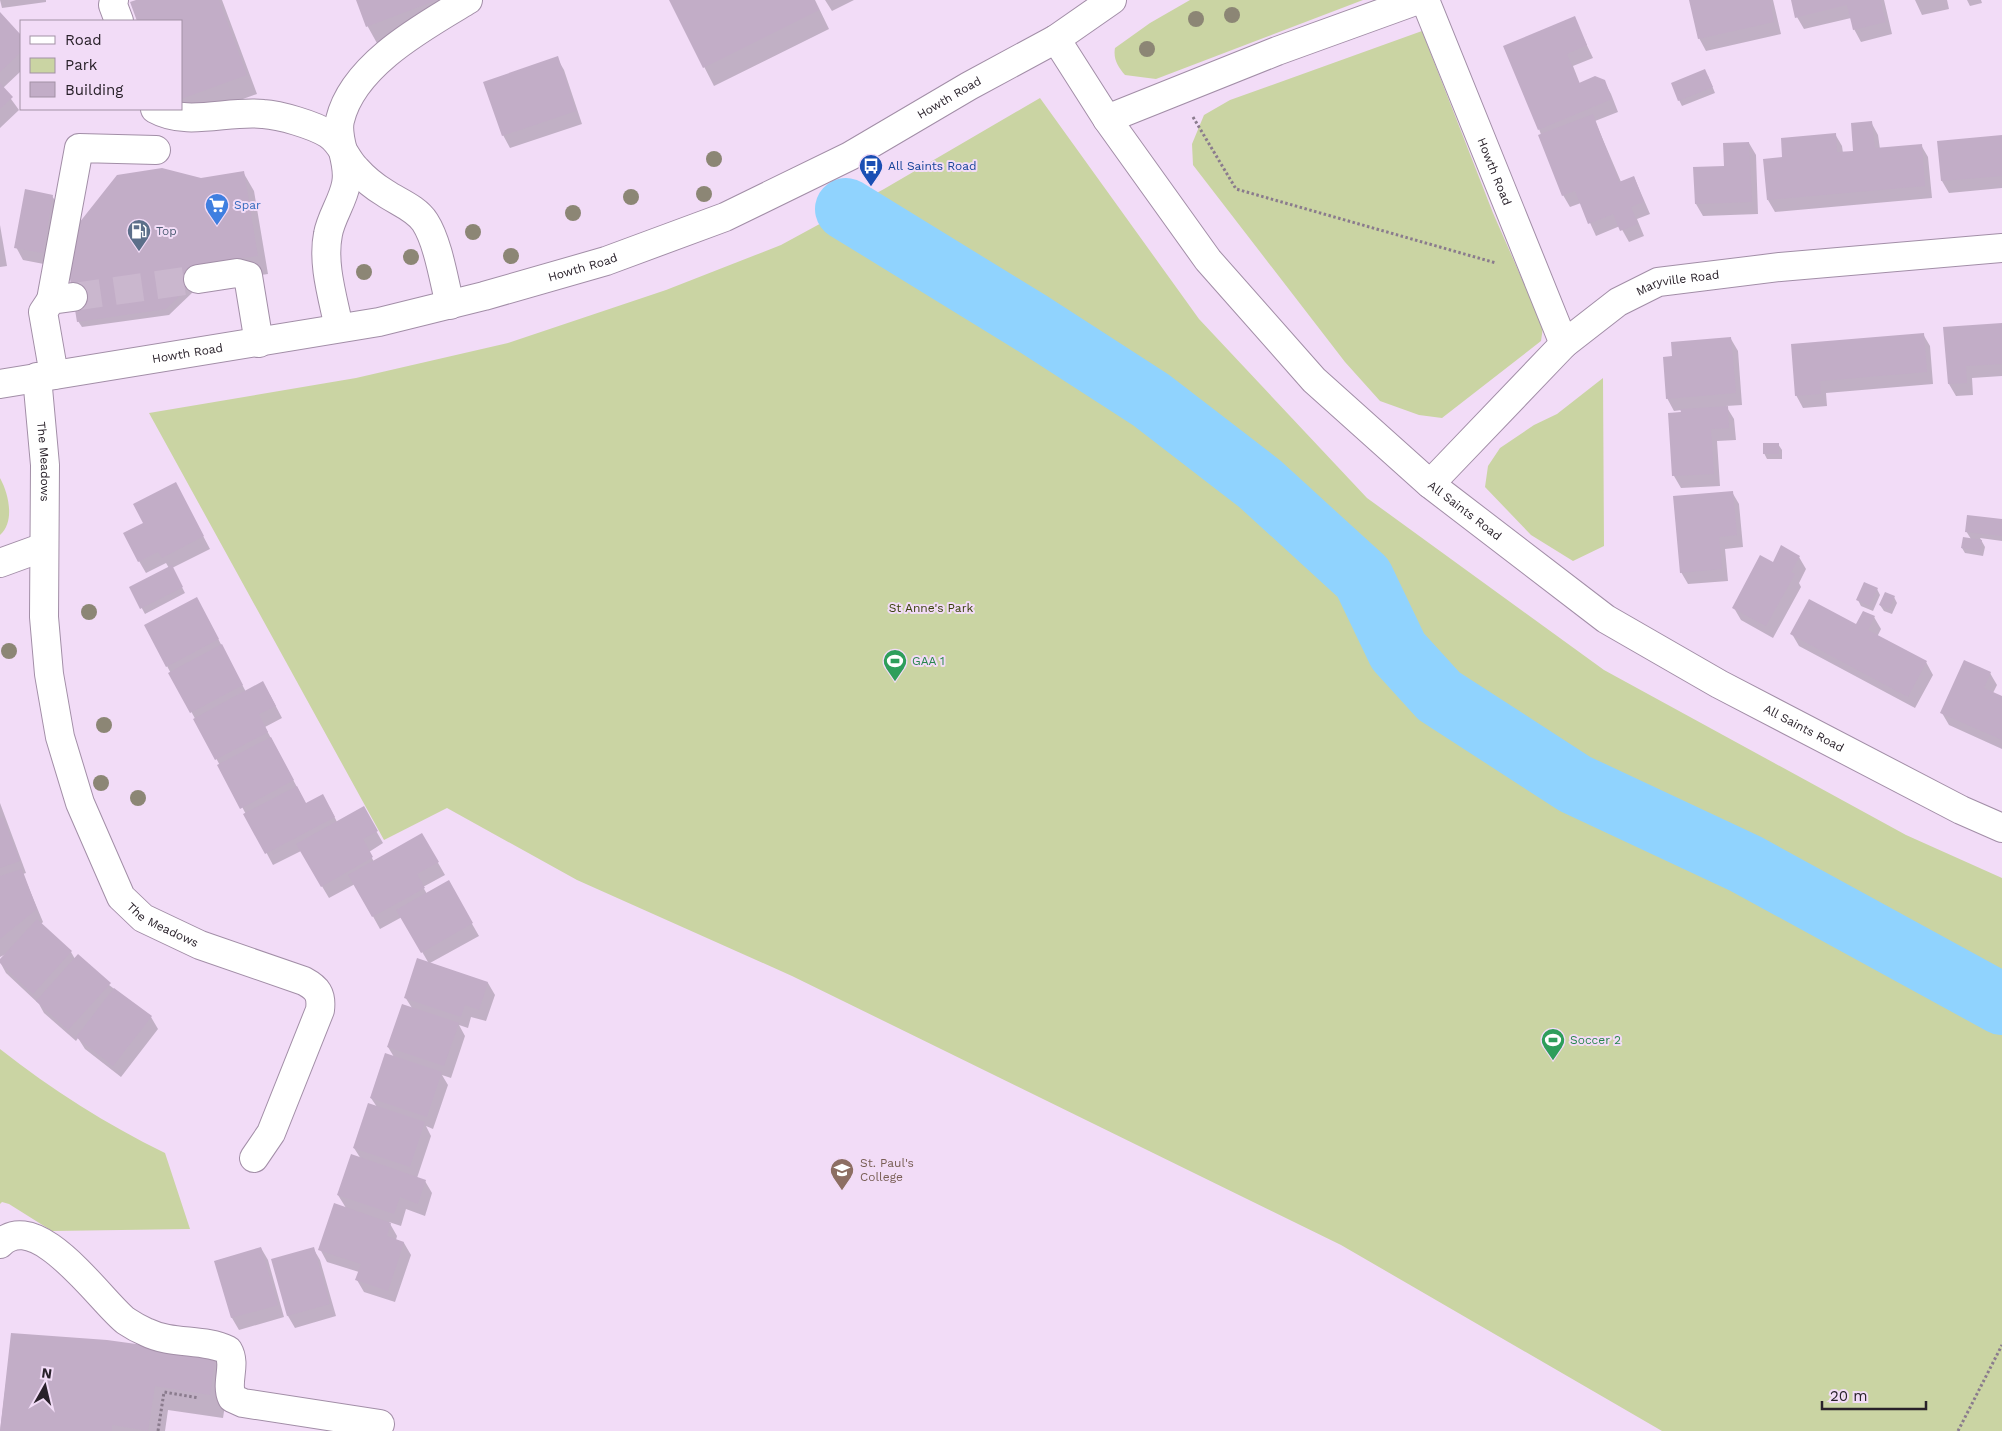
<svg xmlns="http://www.w3.org/2000/svg" width="2002" height="1431" font-family="'Work Sans',sans-serif">
<style>
.green{fill:#cad4a3}
.shadow{fill:#0003}
.lines{fill:none;stroke-linecap:round;stroke-linejoin:round}
.river{stroke:#90d3fe;stroke-width:62}
.building{fill:#c2adc7}
.minor-tunnel{stroke:#cab7ce;stroke-width:28;stroke-dasharray:28 14;stroke-linecap:butt}
.minor-casing{stroke:#a28ea7;stroke-width:30}
.major-casing{stroke:#a28ea7;stroke-width:30}
.path{stroke:#8a7b8d;stroke-width:3;stroke-dasharray:2.5 2.5;stroke-linecap:butt}
.minor{stroke:#fff;stroke-width:28}
.major{stroke:#fff;stroke-width:28}
.tree{fill:#8c8675}
.labels{text-anchor:middle;stroke-width:4;stroke-linejoin:round;paint-order:stroke}
.street-label{font-size:12px;fill:#29212a;stroke:#f2dcf7}
.transit-label{font-size:12px;fill:#164399;stroke:#f2dcf7;text-anchor:start}
.shop-label{font-size:12px;fill:#366cbe;stroke:#f2dcf7;text-anchor:start}
.service-label{font-size:12px;fill:#4e5e75;stroke:#f2dcf7;text-anchor:start}
.park-label{font-size:12px;fill:#38400b;stroke:#f2dcf7}
.leisure-label{font-size:12px;fill:#27864d;stroke:#f2dcf7;text-anchor:start}
.education-label{font-size:12px;fill:#785e54;stroke:#f2dcf7;text-anchor:start}
</style>
<rect width="100%" height="100%" fill="#f2dcf7"/>
<path class="green" d="M1190,0H1363L1156,79L1125,75C1118,67 1113,59 1115,48L1150,23Z
M1422,31L1493,213L1543,327L1541,341L1442,418L1419,415L1380,401L1345,362L1193,165L1192,144L1204,115L1230,100Z
M1040,98L1199,319L1367,498L1604,670L1906,835L2002,878V1431H1662L1341,1245L792,976L577,880L447,808L384,840L149,413L356,378L508,343L666,290L781,245L884,189Z
M1603,378L1604,546L1573,561L1531,535L1485,487L1488,466L1500,448L1534,425L1557,414Z
M0,478C9,494 15,522 0,535Z
M0,1049C52,1090 106,1124 165,1153L190,1229L52,1231L9,1204L2,1202L0,1204Z"/>
<path class="shadow" d="M0,0H46V2L2,8Z
M140,0H222L257,94L180,122L181,21H139L132,3Z
M357,0H453L378,45L368,27Z
M670,0H815L829,29L714,86Z
M825,0H854L832,11Z
M1691,0H1773L1781,34L1706,51L1699,38Z
M1792,0H1884L1892,34L1861,42L1854,29L1851,18L1804,29L1797,17Z
M1915,0H1947L1949,9L1922,15Z
M1967,0H1981L1982,3L1970,6Z
M0,14L21,37V71L3,88L19,110L0,128Z
M1574,18L1593,58L1573,66L1580,84L1604,81L1611,94L1618,112L1595,121L1621,182L1634,177L1650,214L1637,219L1644,236L1629,242L1620,226L1596,236L1581,203L1570,207L1563,195L1539,129Z
M557,58L564,70L582,124L510,148L503,135Z
M1708,76L1715,93L1682,106L1679,100Z
M1871,122L1878,135L1880,149L1921,145L1928,157L1932,198L1775,212L1768,200L1835,134L1842,146L1843,153L1855,152Z
M2002,136V188L1949,193L1942,181L1938,142Z
M1749,143L1756,155L1758,214L1703,216L1696,204Z
M243,172L254,191L268,274L227,280L219,267L169,315L82,327L78,321L201,179Z
M52,196L60,208L49,265L23,260L16,247Z
M0,225L7,266L0,267Z
M2002,324V376L1972,378L1973,395L1956,396L1949,384Z
M1923,334L1930,346L1933,384L1826,393L1827,406L1803,408L1796,395L1792,345Z
M1731,339L1738,351L1742,405L1726,406L1734,419L1736,440L1717,441L1720,486L1681,488L1674,476L1669,415L1682,414V410L1674,411L1667,398L1674,357Z
M1778,444L1782,450V459H1767L1764,453Z
M1732,492L1739,504L1743,547L1725,549L1728,581L1688,584L1681,572Z
M182,496L210,549L172,568L185,593L145,614L131,588L169,568L166,563L146,573L139,561L144,523Z
M2002,521V541L1980,538L1985,547L1983,556L1965,553L1962,548L1971,539L1966,531Z
M1799,557L1806,569L1799,583L1801,587L1773,638L1741,620L1734,608L1773,563Z
M1877,589L1880,595L1873,611L1861,606L1858,600Z
M1894,597L1897,603L1892,614L1884,611L1880,605Z
M203,610L246,692L270,695L282,718L265,727L306,804L330,808L337,822L363,808L383,843L369,852L374,862L422,835L445,875L423,887L427,894L448,882L479,936L430,963L488,983L495,995L486,1021L471,1017L468,1028L459,1025L465,1036L451,1078L442,1075L448,1085L433,1129L426,1126L431,1136L417,1178L425,1181L432,1193L425,1216L406,1209L401,1226L389,1222L397,1236L396,1240L404,1243L411,1255L395,1302L364,1292L357,1280L359,1272L327,1262L320,1249L346,1208L338,1195L361,1159L354,1148L377,1107L371,1098L394,1057L388,1047L412,1008L405,997L428,962L402,917L380,929L355,884L329,898L301,851L273,865L167,666Z
M1874,617L1881,629L1877,637L1926,662L1933,675L1915,708L1799,646L1792,634L1856,626Z
M1990,673L1997,685L1993,693L2002,697V749L1949,725L1942,713Z
M0,803L26,873L23,874L43,922L41,924L71,952L75,959L151,1017L158,1029L121,1077L85,1049L78,1038L76,1041L44,1013L39,1004L6,973L0,962L6,954L0,957Z
M261,1248L268,1260L284,1317L239,1330L232,1318L216,1261Z
M313,1248L320,1260L336,1316L295,1328L288,1316L272,1260Z
M12,1335L215,1356L229,1380L223,1418L168,1410L165,1431H0Z"/>
<g class="lines">
<path class="river" d="M846,209L1030,322L1151,400L1260,484L1363,578L1398,651L1439,696L1575,784L1746,864L2002,1004"/>
</g>
<path class="building" d="M136,0H219L247,75L181,99V21H137L130,2Z
M356,0H437L366,27Z
M669,0H814L819,10L703,68Z
M1689,0H1770L1774,22L1698,39Z
M1791,0H1880L1886,22L1853,30L1847,5L1795,18Z
M0,12L21,35V52L0,72Z
M1575,16L1587,45L1567,54L1579,83L1595,76L1605,80L1612,99L1538,130L1503,46Z
M558,56L576,111L502,136L483,82Z
M1705,69L1713,87L1678,101L1671,83Z
M0,83L13,97L0,109Z
M1593,114L1619,182L1634,176L1644,202L1631,207L1638,224L1620,231L1613,214L1588,224L1575,191L1562,196L1538,135Z
M1872,121L1875,148L1922,144L1925,186L1767,200L1763,159L1782,157L1781,138L1836,133L1837,152L1853,151L1851,123Z
M2002,135V176L1941,181L1937,141Z
M1749,142L1752,202L1695,204L1693,167L1724,166L1723,143Z
M162,168L201,178L244,171L258,256L215,262L166,309L77,322L64,242L117,175Z
M25,189L53,195L43,253L14,248Z
M2002,323V364L1966,366L1967,383L1948,384L1943,327Z
M1924,333L1927,372L1820,381L1821,394L1795,396L1791,344Z
M1731,337L1736,393L1666,399L1663,357L1672,356L1671,342Z
M1728,406L1729,428L1711,429L1714,474L1672,476L1668,413L1681,412L1680,409Z
M1763,443H1779V454H1763Z
M176,482L204,536L162,558L158,552L138,562L123,533L143,523L133,504Z
M1733,491L1737,535L1719,537L1722,569L1680,573L1673,496Z
M1967,515L2002,519V536L1965,532Z
M1963,537L1982,540L1980,551L1961,548Z
M1781,545L1800,556L1791,572L1795,574L1766,626L1732,608L1760,555L1773,562Z
M172,565L183,587L140,609L129,587Z
M1864,582L1878,588L1869,606L1856,600Z
M1885,592L1895,596L1889,609L1879,605Z
M197,597L219,639L166,667L144,625Z
M1809,599L1856,624L1863,611L1875,616L1868,630L1927,661L1908,697L1790,634Z
M222,644L243,685L190,713L168,673Z
M1964,660L1991,672L1984,688L2002,696V740L1940,713Z
M263,681L276,706L259,714L268,732L215,760L193,719Z
M271,737L294,780L240,809L217,765Z
M297,786L306,803L323,794L335,817L265,854L243,814Z
M364,806L378,831L363,839L373,857L321,887L296,844Z
M3,817L20,861L0,868V818Z
M422,833L439,862L417,874L425,888L372,917L348,875Z
M22,869L37,909L0,939V876Z
M449,880L473,923L421,953L396,910Z
M37,919L72,951L33,994L0,963V959Z
M78,954L111,983L68,1030L36,1001Z
M417,958L488,982L479,1010L465,1005L461,1017L404,998Z
M114,988L152,1016L113,1066L76,1037Z
M402,1004L459,1023L444,1066L387,1047Z
M385,1053L442,1072L427,1117L370,1098Z
M368,1103L425,1122L410,1167L353,1148Z
M351,1154L426,1180L418,1204L400,1197L394,1214L337,1195Z
M334,1203L391,1223L387,1236L404,1242L388,1291L355,1280L361,1264L318,1250Z
M261,1247L278,1305L231,1318L214,1261Z
M314,1247L330,1304L287,1316L271,1259Z
M11,1333L107,1340L216,1355L210,1395L155,1386L148,1431L112,1425V1431H0Z"/>
<g class="lines">
<path class="minor-tunnel" d="M73,297L198,279"/>
<g class="minor-casing">
<g id="minor">
<path d="M114,0L113,5L119,21"/>
<path id="s1" d="M1425,0L1564,344"/>
<path id="s2" d="M1056,39L1107,119L1208,260L1314,380L1430,484L1606,619L1719,684L1961,810L2002,828"/>
<path d="M155,109C187,127 228,110 263,114C280,115 314,125 328,134C342,143 345,158 356,169C364,178 375,187 385,193C398,202 416,208 425,222C438,242 444,281 450,305"/>
<path d="M1107,119L1277,51L1418,0"/>
<path d="M198,279L237,273L248,276L259,343"/>
<path d="M51,300L79,148L156,150"/>
<path d="M339,328C333,298 322,264 328,234C331,217 343,201 346,184C351,162 335,140 340,120C353,65 423,27 468,0"/>
<path d="M54,375L43,312L51,300L73,297"/>
<path id="s3" d="M37,377L45,465L44,617L49,674L60,737L80,803L121,897L143,918L200,945L304,981C317,988 322,994 320,1010L271,1133L254,1158"/>
<path id="s4" d="M1430,484L1564,344L1618,302L1658,282L1780,267L2002,248"/>
<path d="M0,563L44,547"/>
<path d="M0,1244C37,1206 102,1303 126,1321C132,1325 139,1329 146,1332C172,1345 203,1338 228,1350C237,1365 225,1382 232,1398L243,1403L380,1424"/>
</g>
</g>
<g class="major-casing">
<g id="major">
<path id="s5" d="M0,384L379,322L484,296L606,261L725,217L850,156L969,86L1056,39L1112,0"/>
</g>
</g>
<path class="path" d="M1193,117L1236,189L1496,263
M158,1431L164,1392L199,1398
M1958,1431L2002,1345"/>
<use href="#minor" class="minor"/>
<use href="#major" class="major"/>
</g>
<g class="tree">
<circle cx="1232" cy="15" r="8"/>
<circle cx="1196" cy="19" r="8"/>
<circle cx="1147" cy="49" r="8"/>
<circle cx="714" cy="159" r="8"/>
<circle cx="704" cy="194" r="8"/>
<circle cx="631" cy="197" r="8"/>
<circle cx="573" cy="213" r="8"/>
<circle cx="473" cy="232" r="8"/>
<circle cx="511" cy="256" r="8"/>
<circle cx="411" cy="257" r="8"/>
<circle cx="364" cy="272" r="8"/>
<circle cx="89" cy="612" r="8"/>
<circle cx="9" cy="651" r="8"/>
<circle cx="104" cy="725" r="8"/>
<circle cx="101" cy="783" r="8"/>
<circle cx="138" cy="798" r="8"/>
</g>
<defs>
<g id="bus-pin" transform="scale(1.25)"><path d="M0 17L-7.5 6A9.5 9.5 0 1 1 7.5 6Z" fill="#1a4fb4" stroke="#f2dcf7"/><path d="M-5-6H5V4H4V6H2V4H-2V6H-4V4H-5ZM-3.5-4V0h7V-4ZM-3.5 1.2v1.5H-2V1.2ZM2 1.2v1.5H3.5V1.2Z" fill="#fff"/></g>
<g id="supermarket-pin" transform="scale(1.25)"><path d="M0 17L-7.5 6A9.5 9.5 0 1 1 7.5 6Z" fill="#3f7fe0" stroke="#f2dcf7"/><path d="M-6-5.5h2.5l.6 2H6L4.5 2H-2.5L-4.4-4H-6ZM-1.5 3.2a1.3 1.3 0 1 0 .1 0ZM3 3.2a1.3 1.3 0 1 0 .1 0Z" fill="#fff"/></g>
<g id="fuel-pin" transform="scale(1.25)"><path d="M0 17L-7.5 6A9.5 9.5 0 1 1 7.5 6Z" fill="#5c6f8a" stroke="#f2dcf7"/><path d="M-5.5-6h7V0h2V4h1.3V-2.5L3-4.5l.8-.8L6-3V5H2.5V1h-1V6h-7ZM-4.2-4.7v3.2H.2V-4.7Z" fill="#fff"/></g>
<g id="stadium-pin" transform="scale(1.25)"><path d="M0 17L-7.5 6A9.5 9.5 0 1 1 7.5 6Z" fill="#2e9e5b" stroke="#f2dcf7"/><path d="M0-5a6.5 5 0 1 0 0 10a6.5 5 0 1 0 0-10ZM-3.5-1.8h7v3.6h-7Z" fill="#fff"/></g>
<g id="school-pin" transform="scale(1.25)"><path d="M0 17L-7.5 6A9.5 9.5 0 1 1 7.5 6Z" fill="#8d6e63" stroke="#f2dcf7"/><path d="M0-5L7-2L0 1L-7-2ZM-4 1L0 2.5L4 1V4Q0 6-4 4Z" fill="#fff"/></g>
</defs>
<g fill-rule="evenodd">
<use href="#bus-pin" x="871" y="166"/>
<use href="#supermarket-pin" x="217" y="205"/>
<use href="#fuel-pin" x="139" y="231"/>
<use href="#stadium-pin" x="895" y="661"/>
<use href="#stadium-pin" x="1553" y="1040"/>
<use href="#school-pin" x="842" y="1170"/>
</g>
<g class="labels">
<g class="street-label">
<text dy="4" stroke="none"><textPath href="#s5" startOffset="1000">Howth Road</textPath></text>
<text dy="4" stroke="none"><textPath href="#s1" startOffset="185">Howth Road</textPath></text>
<text dy="4" stroke="none"><textPath href="#s5" startOffset="595">Howth Road</textPath></text>
<text dy="4" stroke="none"><textPath href="#s4" startOffset="326">Maryville Road</textPath></text>
<text dy="4" stroke="none"><textPath href="#s5" startOffset="190">Howth Road</textPath></text>
<text dy="4" stroke="none"><textPath href="#s3" startOffset="85">The Meadows</textPath></text>
<text dy="4" stroke="none"><textPath href="#s2" startOffset="628">All Saints Road</textPath></text>
<text dy="4" stroke="none"><textPath href="#s2" startOffset="1032">All Saints Road</textPath></text>
<text dy="4" stroke="none"><textPath href="#s3" startOffset="584">The Meadows</textPath></text>
</g>
<g class="transit-label">
<text x="888" y="170">All Saints Road</text>
</g>
<g class="shop-label">
<text x="234" y="209">Spar</text>
</g>
<g class="service-label">
<text x="156" y="235">Top</text>
</g>
<g class="park-label">
<text x="931" y="612">St Anne's Park</text>
</g>
<g class="leisure-label">
<text x="912" y="665">GAA 1</text>
<text x="1570" y="1044">Soccer 2</text>
</g>
<g class="education-label">
<text x="860" y="1167">St. Paul's<tspan x="860" dy="14">College</tspan></text>
</g>
</g>
<rect x="20" y="20" width="162" height="90" fill="#f2dcf7" stroke="#a291a5"/>
<rect x="30" y="36" width="25" height="8" fill="#ffffff" stroke="#a291a5"/>
<text x="65" y="45" font-size="15" fill="#29212a">Road</text>
<rect x="30" y="58" width="25" height="15" fill="#cad4a3" stroke="#a291a5"/>
<text x="65" y="70" font-size="15" fill="#29212a">Park</text>
<rect x="30" y="82" width="25" height="15" fill="#c2adc7" stroke="#a291a5"/>
<text x="65" y="95" font-size="15" fill="#29212a">Building</text>
<g transform="translate(45 1386) rotate(8)" stroke="#f2dcf7" stroke-width="4" paint-order="stroke">
<path d="M0-4L9 19L0 12L-9 19Z" fill="#29212a"/>
<text y="-8" font-size="14" font-weight="bold" text-anchor="middle" fill="#29212a">N</text>
</g>
<path d="M1822 1401v8h104v-8" fill="none" stroke="#29212a" stroke-width="2.5"/>
<text x="1830" y="1401" font-size="15" fill="#29212a" stroke="#f2dcf7" stroke-width="4" paint-order="stroke">20 m</text>
</svg>
